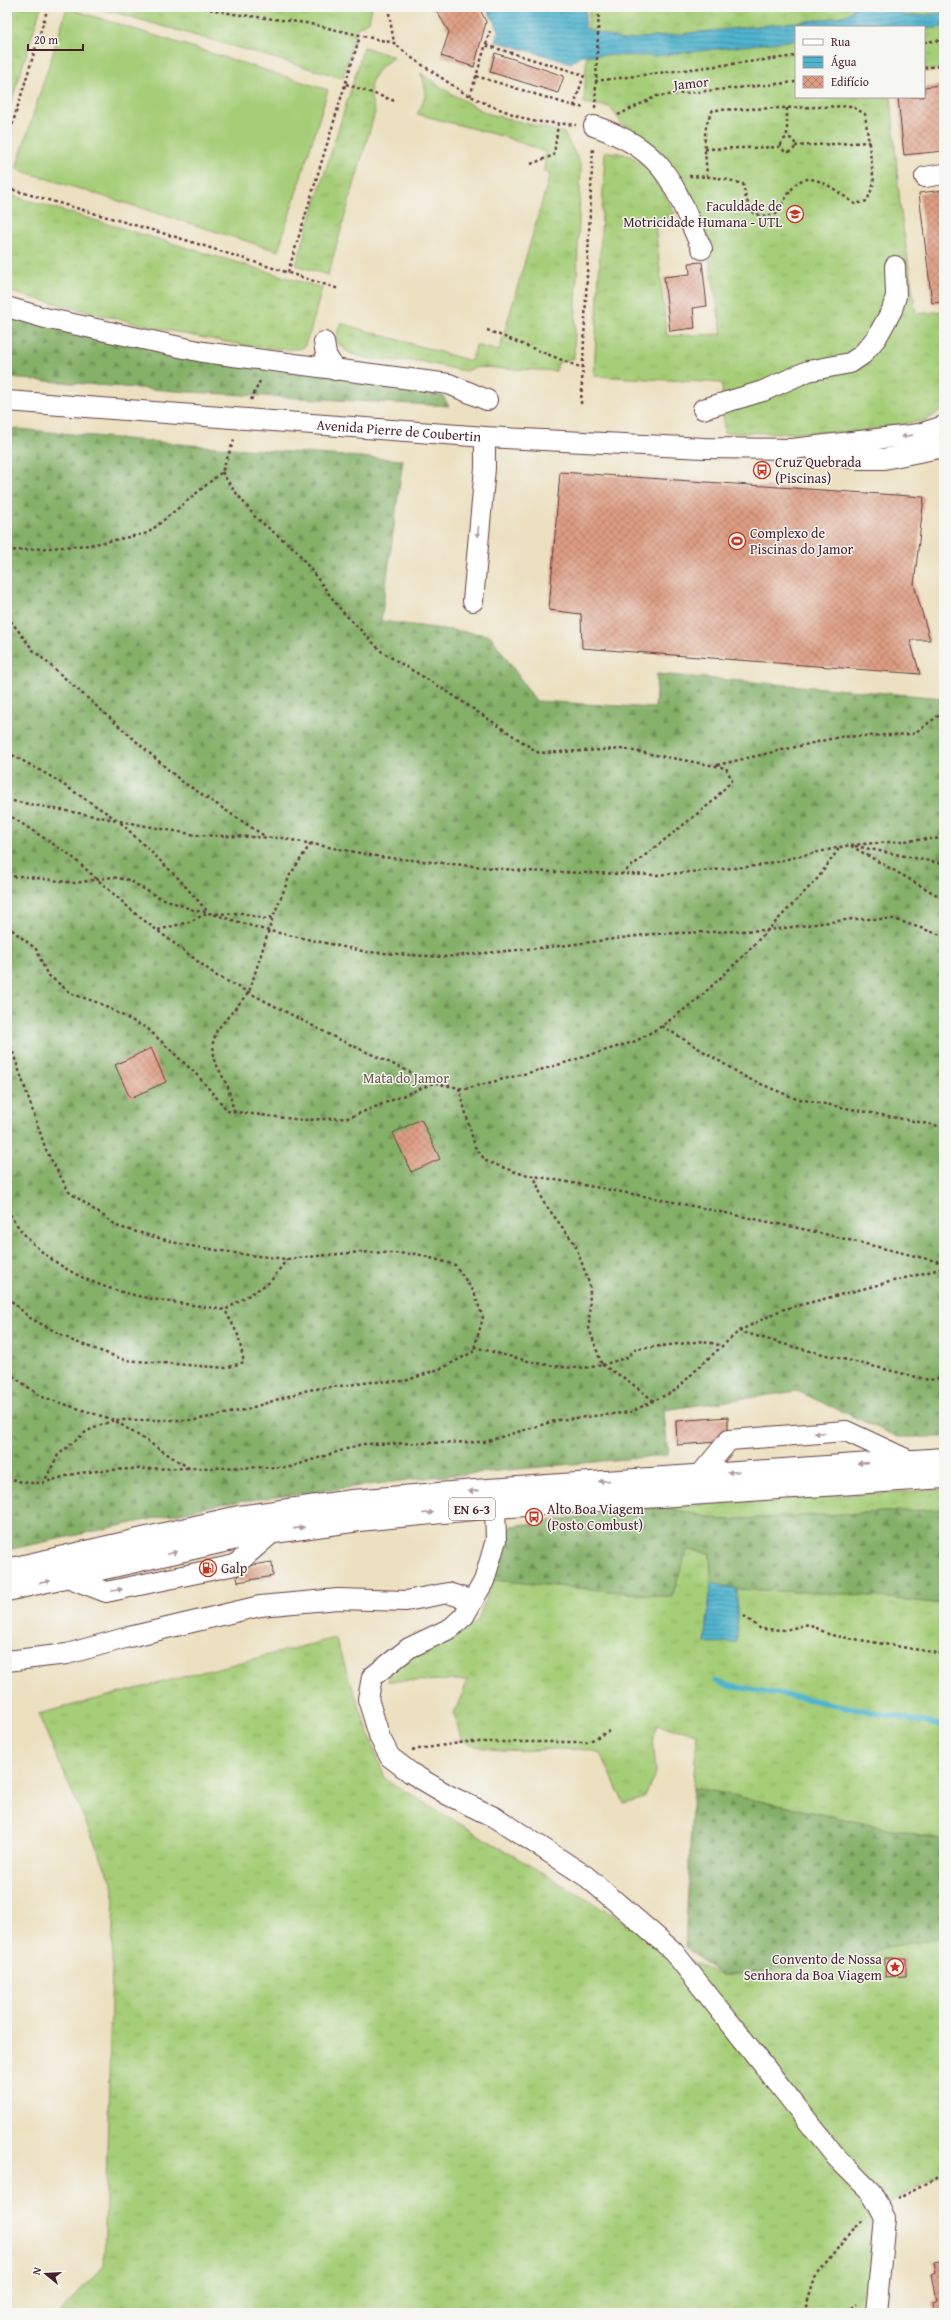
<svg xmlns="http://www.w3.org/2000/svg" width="951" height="2320" font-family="'Gentium Book Plus',serif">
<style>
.grass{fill:url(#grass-tufts);stroke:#787651}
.forest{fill:url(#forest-firs);stroke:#67684a}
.pitch{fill:#a6cd77;stroke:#787651}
.water{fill:url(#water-rules);stroke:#4c6a7c}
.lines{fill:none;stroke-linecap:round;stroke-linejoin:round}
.stream{stroke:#4fb4ce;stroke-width:5.5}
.building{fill:url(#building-cross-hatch)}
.minor-casing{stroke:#623c41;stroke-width:22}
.major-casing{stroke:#623c41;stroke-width:24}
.path{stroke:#623c41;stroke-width:2.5;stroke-dasharray:3 3;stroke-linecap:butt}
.minor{stroke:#fff;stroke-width:20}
.major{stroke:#fff;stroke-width:22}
.oneway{fill:#ae9aa0}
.labels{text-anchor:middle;stroke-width:3;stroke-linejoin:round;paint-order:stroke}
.shield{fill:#f6f6f2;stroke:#7e6067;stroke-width:1}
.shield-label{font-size:13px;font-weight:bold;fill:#4a1f2b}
.street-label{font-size:14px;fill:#4a1f2b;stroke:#f6f6f2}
.poi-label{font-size:14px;fill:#4a1f2b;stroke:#f6f6f2;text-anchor:start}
.park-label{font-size:14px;fill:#665342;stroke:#f6f6f2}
</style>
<defs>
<pattern id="grass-tufts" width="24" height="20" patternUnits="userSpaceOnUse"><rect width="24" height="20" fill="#a6cd77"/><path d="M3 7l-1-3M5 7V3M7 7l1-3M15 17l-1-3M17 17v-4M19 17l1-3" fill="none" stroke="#90b067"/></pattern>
<pattern id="forest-firs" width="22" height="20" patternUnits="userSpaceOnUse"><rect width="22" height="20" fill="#84b068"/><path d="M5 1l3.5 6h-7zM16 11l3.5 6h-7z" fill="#6e8f56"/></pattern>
<pattern id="water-rules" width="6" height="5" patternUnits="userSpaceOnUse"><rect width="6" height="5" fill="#4fb4ce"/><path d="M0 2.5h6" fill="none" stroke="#4492a7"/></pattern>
<pattern id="building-cross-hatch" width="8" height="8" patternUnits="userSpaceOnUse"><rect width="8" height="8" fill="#dd9d83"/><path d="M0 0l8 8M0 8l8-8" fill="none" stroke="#b57f6b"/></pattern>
</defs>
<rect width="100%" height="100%" fill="#f6f6f2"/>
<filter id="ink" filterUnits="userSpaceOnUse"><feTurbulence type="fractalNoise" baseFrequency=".025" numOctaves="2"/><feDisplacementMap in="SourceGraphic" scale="8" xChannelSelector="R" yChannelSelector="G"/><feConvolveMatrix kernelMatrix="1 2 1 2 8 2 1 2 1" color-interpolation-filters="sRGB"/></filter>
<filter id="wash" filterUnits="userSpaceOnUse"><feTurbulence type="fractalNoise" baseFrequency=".012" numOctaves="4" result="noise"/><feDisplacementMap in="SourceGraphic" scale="16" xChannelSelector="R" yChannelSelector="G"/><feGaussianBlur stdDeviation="0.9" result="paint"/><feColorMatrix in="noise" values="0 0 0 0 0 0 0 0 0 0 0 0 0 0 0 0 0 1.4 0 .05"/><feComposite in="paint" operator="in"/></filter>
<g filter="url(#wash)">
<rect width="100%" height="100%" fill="#ece0c0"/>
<path class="grass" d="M7,7H41L7,116Z
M96,7H372L369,21L357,28L343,78Z
M589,7H944V68L924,72V27H796V97H891L900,206L916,314L944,311V408L927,420L857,432L724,433L722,383L594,376L605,152C647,151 658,182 675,214L655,224L667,336L722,334L703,221L677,172L625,128L610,107L584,103Z
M364,47L394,57C371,73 365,84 375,112L328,275L296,265Z
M420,73L452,94L486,113L564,133L581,165L574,358L558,363L556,371L477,367L465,371L419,361L369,359L349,353L335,341L340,323L471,361L476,345L499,351L550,174L544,172L545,152L505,137L417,114C425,101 429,87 420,73Z
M7,194L322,288L311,329L304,347C275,362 50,302 7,291Z
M944,1489V1509L722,1520L659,1506Z
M687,1550L710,1553L711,1585L737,1589L861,1595L944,1604V1840L693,1787L697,1734L657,1725L653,1735L656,1773L644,1798L624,1804L601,1753C561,1741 495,1762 461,1739L454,1713L468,1680L388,1681L393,1665L477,1622L493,1580L671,1597Z
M335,1638L385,1779L673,1951L721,1976L854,1960L892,1946L944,1938V2174L879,2207L876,2313H59L104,2265L114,1887L38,1714Z"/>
<path class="forest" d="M7,305L443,396L449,406L188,392L7,378Z
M7,428L202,446L403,460L381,621L490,635L536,701L655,708L657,674L944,698V1437H898L797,1391L664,1410L668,1455L423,1478L221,1504L7,1550Z
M659,1506L722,1520L944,1509V1604L861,1595L737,1589L711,1585L710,1553L687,1550L672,1597L493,1580L511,1526Z
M693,1787L944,1840V1938L892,1946L854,1960L721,1976L685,1947Z"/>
<path class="pitch" d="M67,8L328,90L278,251L16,169Z"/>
<path class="water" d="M486,7H586L585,28L623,40L835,18L848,14L855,7H890L905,16L944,13V27L924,29L796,27V40L655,56L582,55L571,63L495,41L499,30Z
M711,1583L737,1589V1642L705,1643Z"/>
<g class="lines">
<path class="stream" d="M715,1681L729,1686L781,1694L944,1726"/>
</g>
<g id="blocks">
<path class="building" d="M427,7H479L486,22L474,67L441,56L449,32L436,10Z
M495,53L564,76L558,93L490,72Z
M940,85L944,122V151L904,155L898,97H924V87Z
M944,190V302L932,303L919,193Z
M702,262L707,306L693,308L695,328L670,331L664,277L690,274L689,263Z
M560,472L924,497L914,585L930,640H910L920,674L582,648L581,614L549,610Z
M151,1048L166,1082L130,1098L115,1065Z
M421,1119L440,1159L411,1172L393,1133Z
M728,1417V1430L718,1442L677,1445L676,1421Z
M272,1562L273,1576L238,1582L237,1577L247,1566Z
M885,1958H906V1976L885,1977Z
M944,2260V2313H934L932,2301L937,2300L932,2274L936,2272L934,2262Z"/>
</g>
</g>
<g filter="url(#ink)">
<use href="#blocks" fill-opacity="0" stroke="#623c41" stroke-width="1"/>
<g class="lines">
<g class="minor-casing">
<g id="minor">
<path d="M594,126C668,151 673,185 702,249"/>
<path d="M925,177L944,174"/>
<path d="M7,307L45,318L203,352L449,384L487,400"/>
<path d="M324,342L326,355L335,370"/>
<path id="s1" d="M7,401L485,437L704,448L792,449L919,434L944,426"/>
<path d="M703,409L763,391L808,371L850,363L862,355L877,337L892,310L896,296L895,266"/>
<path d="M816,453L858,459H884L944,447"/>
<path d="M473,601L485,468V437"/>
<path d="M700,1475L729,1440L846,1431L908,1460"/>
<path d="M495,1507L496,1540L484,1581L464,1616L451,1628L409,1648L372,1677L368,1699L380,1738L390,1757L411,1773L448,1795L498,1819L587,1877L673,1951L837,2158L871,2192L885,2218L876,2313"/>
<path d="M67,1577L106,1592L235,1565L273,1532"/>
<path d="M7,1661L67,1654L125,1638L260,1606L338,1599L406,1601L448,1593L473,1601"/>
</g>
</g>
<g class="major-casing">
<path id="major" d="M7,1570L239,1517L352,1501L488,1490L944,1459
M7,1590L246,1536L359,1520L495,1507L944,1477"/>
</g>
<path class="path" d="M198,7L234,14L306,23L394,43L412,58L464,93L489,105L531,121L576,125
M388,7L394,43
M652,7H654
M924,42L944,40
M924,68L944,65
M476,76L574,106L584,75L485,45
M595,81L796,56
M346,84L395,101
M470,96L490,31
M574,106L585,108
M595,108L599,7
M787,108V138
M618,115L657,96L796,82
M781 145a7 7 0 1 1 14 0a7 7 0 1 1-14 0Z
M7,142L48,7
M795,146L870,142
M705,149L780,147
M531,164L554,155L558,124
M689,176C712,177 721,177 743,184L746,199L753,213L763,216L776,214C782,205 788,193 795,185C812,167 841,195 855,204L867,201L874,183L865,114L851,106L713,110C700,129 706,155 707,176
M7,188L176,237L339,289
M288,272L360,36
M487,330L582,368
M251,400L261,379
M581,404L593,147
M222,472L230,485L256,518L296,550L341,610L382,652L448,692L539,753L623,749L726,768L732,780L712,802L623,873
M7,551L90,545L148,533L222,472L235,437
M7,616L33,650L180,780L266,837
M7,752L50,776L119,821
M717,765L839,737L913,734L944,712
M7,800L116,820
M7,814L70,855L137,915L217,976L338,1039L434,1083
M944,838L850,845L756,866L657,875L524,871L381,857L281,838L196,835L119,821L177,877L209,913L265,930L367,952L443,957L560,946L652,934L769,930L853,919H894L944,936
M851,846L944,899
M855,846L944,864
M7,877L21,876L75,883L112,877L129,880L156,896L196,911L208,912
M216,914L242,913L264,919L273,917L290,875L311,843
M7,926L36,949L47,974L72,994L99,1003L148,1029L197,1075L228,1111L302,1120L348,1118L434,1083L465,1089L551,1067L636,1041L662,1026L698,999L738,961L818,878L840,847
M158,930L189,922L208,913
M662,1026L747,1078L794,1098L944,1127
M7,1035L46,1150L69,1192L119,1227L184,1245L248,1255L287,1259L360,1252L417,1254L455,1265L474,1292L483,1318L473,1352L442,1368L405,1381L372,1382L308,1390L244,1410L195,1420H114L42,1397L7,1372
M459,1088L475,1147L486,1161L518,1173L654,1198L812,1231L944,1263
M234,1112L228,1087L214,1060L213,1042L217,1030L249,992L273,917
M7,1209C30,1253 78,1281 126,1293C158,1302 193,1304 225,1310L270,1282L287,1259
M7,1297L30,1318L73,1341L125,1360L226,1368L244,1362L238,1335L225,1310
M739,1331L781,1310L944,1268
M474,1347C511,1356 565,1375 602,1365L589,1328L590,1286L575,1244L544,1203L534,1176
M602,1365L628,1357L635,1349L704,1341L723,1346
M602,1365L626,1379L654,1401
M7,1477C43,1492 53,1475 88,1472C122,1468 155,1469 189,1468
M43,1484L58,1455L87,1431L114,1420L189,1468L290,1467L362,1444L484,1442L558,1420L631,1412L676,1390L702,1364L739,1331L794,1347L929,1380L944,1377
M744,1616L761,1629L785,1630L809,1624L830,1635L944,1654
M412,1750L466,1742H588L609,1731
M897,2198L944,2174
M804,2313L815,2278L854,2227L864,2219
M847,2313L857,2305"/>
<use href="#minor" class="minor"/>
<use href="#major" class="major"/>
</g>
<defs><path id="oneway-solid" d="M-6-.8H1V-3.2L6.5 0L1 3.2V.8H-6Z"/></defs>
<g class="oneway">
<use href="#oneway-solid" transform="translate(907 436) rotate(172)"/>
<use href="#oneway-solid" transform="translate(478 532) rotate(95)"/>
<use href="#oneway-solid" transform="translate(820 1433) rotate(176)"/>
<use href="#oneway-solid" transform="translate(863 1463) rotate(176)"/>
<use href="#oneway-solid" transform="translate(733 1472) rotate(176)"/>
<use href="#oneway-solid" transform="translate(604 1481) rotate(176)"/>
<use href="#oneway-solid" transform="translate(474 1491) rotate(175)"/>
<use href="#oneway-solid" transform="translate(428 1513) rotate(-5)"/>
<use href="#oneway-solid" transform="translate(299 1528) rotate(-8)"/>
<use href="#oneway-solid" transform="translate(172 1553) rotate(-13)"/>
<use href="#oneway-solid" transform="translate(45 1582) rotate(-13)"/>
<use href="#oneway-solid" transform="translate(117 1590) rotate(-12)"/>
</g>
</g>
<defs>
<g id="university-ring" transform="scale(0.9)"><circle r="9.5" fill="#f6f6f2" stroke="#c8321e" stroke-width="1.5"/><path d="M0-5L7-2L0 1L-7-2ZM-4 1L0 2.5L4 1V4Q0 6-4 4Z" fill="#c8321e"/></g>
<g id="bus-ring" transform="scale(0.9)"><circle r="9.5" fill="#f6f6f2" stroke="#c8321e" stroke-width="1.5"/><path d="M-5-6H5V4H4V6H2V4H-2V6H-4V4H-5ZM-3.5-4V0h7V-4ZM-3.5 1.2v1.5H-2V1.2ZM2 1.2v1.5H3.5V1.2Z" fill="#c8321e"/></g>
<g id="stadium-ring" transform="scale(0.9)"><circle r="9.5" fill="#f6f6f2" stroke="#c8321e" stroke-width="1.5"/><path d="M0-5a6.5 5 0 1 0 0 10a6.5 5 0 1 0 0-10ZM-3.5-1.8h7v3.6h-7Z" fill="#c8321e"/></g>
<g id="fuel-ring" transform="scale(0.9)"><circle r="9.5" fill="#f6f6f2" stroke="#c8321e" stroke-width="1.5"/><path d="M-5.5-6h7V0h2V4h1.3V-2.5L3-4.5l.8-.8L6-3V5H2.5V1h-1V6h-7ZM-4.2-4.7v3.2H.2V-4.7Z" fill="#c8321e"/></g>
<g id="sight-ring" transform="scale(0.9)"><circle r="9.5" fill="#f6f6f2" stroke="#c8321e" stroke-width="1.5"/><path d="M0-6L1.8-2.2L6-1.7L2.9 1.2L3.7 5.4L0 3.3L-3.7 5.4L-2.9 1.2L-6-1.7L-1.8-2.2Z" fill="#c8321e"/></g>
</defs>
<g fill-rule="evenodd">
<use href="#university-ring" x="795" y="214"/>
<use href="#bus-ring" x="762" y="470"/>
<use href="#stadium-ring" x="737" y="541"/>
<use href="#bus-ring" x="534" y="1517"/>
<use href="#fuel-ring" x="208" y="1568"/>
<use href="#sight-ring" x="895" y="1967"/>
</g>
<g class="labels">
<rect class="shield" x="449" y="1498" width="46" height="22" rx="3"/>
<g class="shield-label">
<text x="472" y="1514">EN 6-3</text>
</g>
<g class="street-label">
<text transform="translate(691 83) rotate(-6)" y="5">Jamor</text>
<text dy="5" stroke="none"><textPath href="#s1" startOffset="393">Avenida Pierre de Coubertin</textPath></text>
</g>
<g class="poi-label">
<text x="782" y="211" text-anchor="end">Faculdade de<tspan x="782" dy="16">Motricidade Humana - UTL</tspan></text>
<text x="775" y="467">Cruz Quebrada<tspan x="775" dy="16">(Piscinas)</tspan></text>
<text x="750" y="538">Complexo de<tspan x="750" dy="16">Piscinas do Jamor</tspan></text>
<text x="547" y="1514">Alto Boa Viagem<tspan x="547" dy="16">(Posto Combust)</tspan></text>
<text x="221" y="1573">Galp</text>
<text x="882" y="1964" text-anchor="end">Convento de Nossa<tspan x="882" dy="16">Senhora da Boa Viagem</tspan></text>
</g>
<g class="park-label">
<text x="406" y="1083">Mata do Jamor</text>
</g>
</g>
<rect width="951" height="2320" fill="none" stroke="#f6f6f2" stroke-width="24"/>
<rect x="795" y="26" width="130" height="72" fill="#f6f6f2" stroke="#b1a0a2"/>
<rect x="803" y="39" width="20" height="6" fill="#ffffff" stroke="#b1a0a2"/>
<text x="831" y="46" font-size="12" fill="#4a1f2b">Rua</text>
<rect x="803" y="56" width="20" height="12" fill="url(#water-rules)" stroke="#b1a0a2"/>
<text x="831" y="66" font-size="12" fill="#4a1f2b">Água</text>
<rect x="803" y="76" width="20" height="12" fill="url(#building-cross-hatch)" stroke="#b1a0a2"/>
<text x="831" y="86" font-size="12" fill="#4a1f2b">Edifício</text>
<g transform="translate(46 2274) rotate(288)" stroke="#f6f6f2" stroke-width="3" paint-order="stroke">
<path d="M0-3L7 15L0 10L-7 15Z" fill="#4a1f2b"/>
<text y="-6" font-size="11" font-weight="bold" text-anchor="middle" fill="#4a1f2b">N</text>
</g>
<path d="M28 44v6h55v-6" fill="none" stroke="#4a1f2b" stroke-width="2"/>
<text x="34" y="44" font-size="12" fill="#4a1f2b" stroke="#f6f6f2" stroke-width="3" paint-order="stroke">20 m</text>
</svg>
